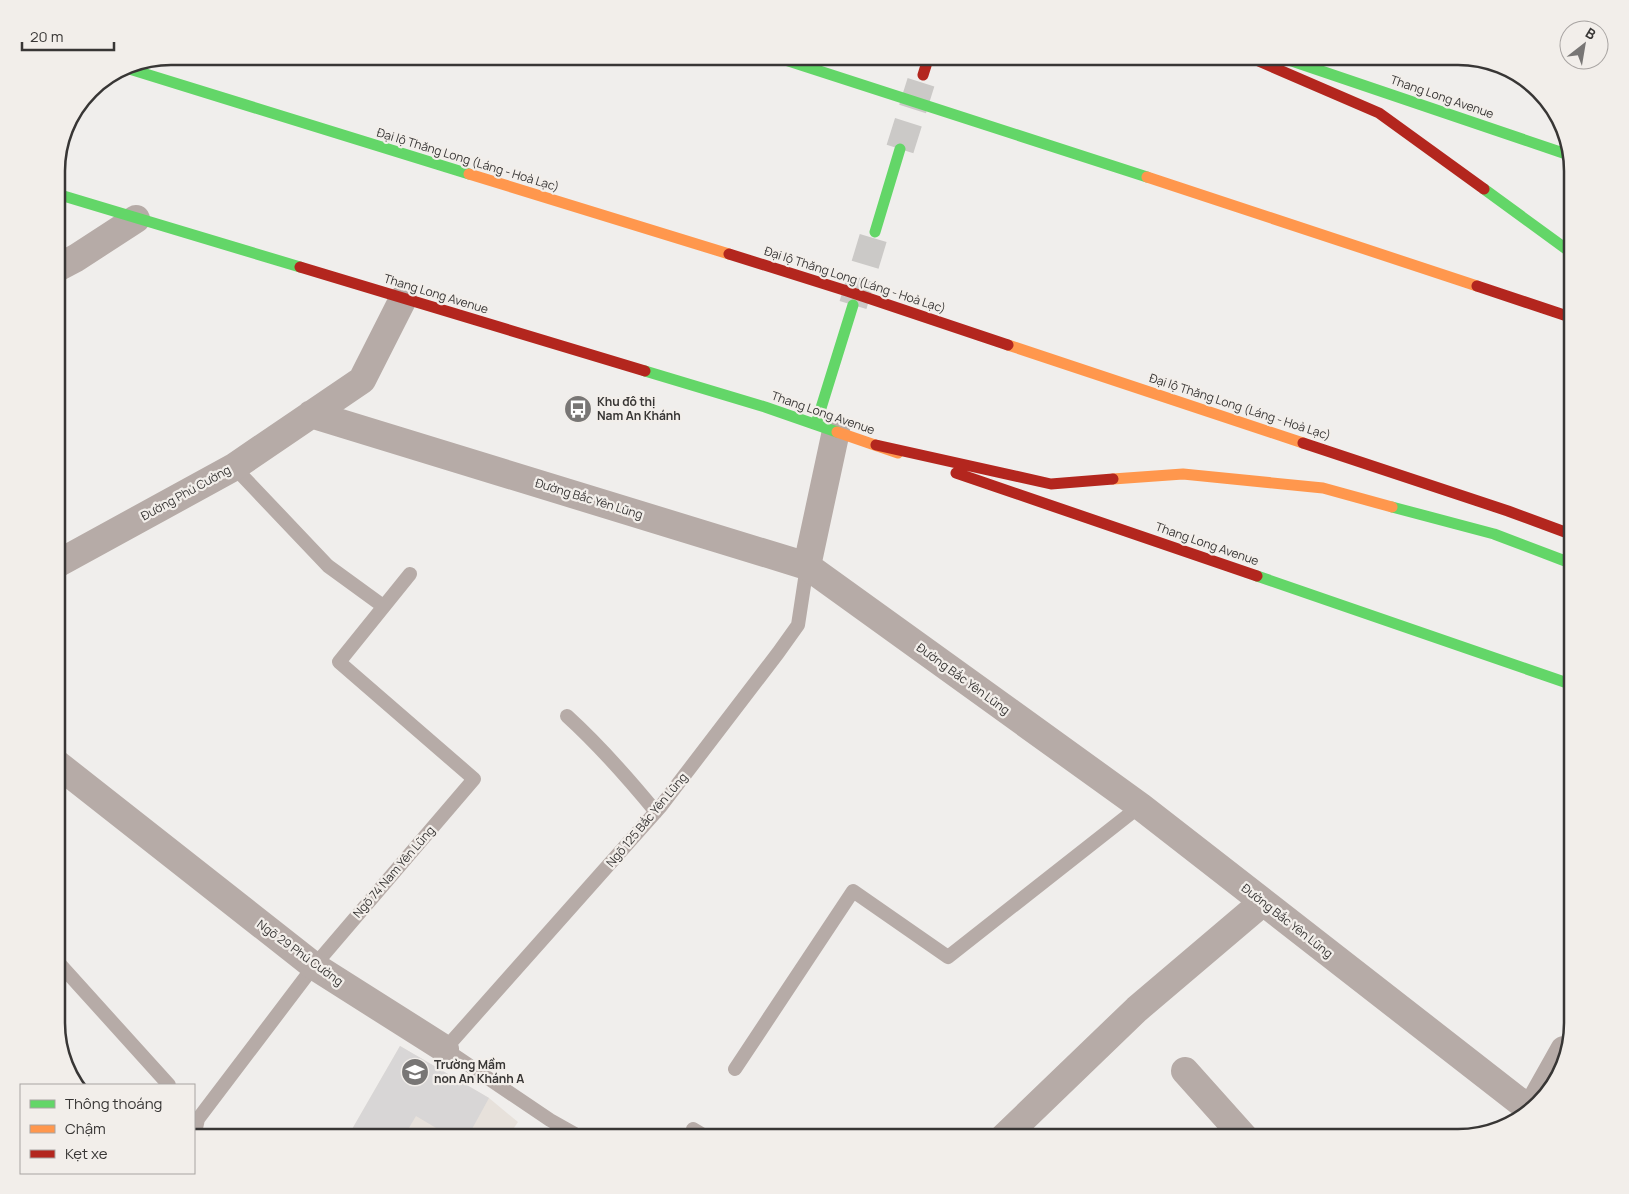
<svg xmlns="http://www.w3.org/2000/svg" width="1629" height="1194" font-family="Manrope,sans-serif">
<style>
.built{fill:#e7e1db}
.building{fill:#d8d6d6}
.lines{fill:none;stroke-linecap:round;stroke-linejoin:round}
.primary-tunnel{stroke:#cbc9c7;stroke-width:28;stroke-dasharray:28 14;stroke-linecap:butt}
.lane{stroke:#b6aba7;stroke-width:14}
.street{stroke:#b6aba7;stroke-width:28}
.fast{stroke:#63d668;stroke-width:11}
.slow{stroke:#ff974d;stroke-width:11}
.jam{stroke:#b3261e;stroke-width:11}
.labels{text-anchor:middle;stroke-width:4.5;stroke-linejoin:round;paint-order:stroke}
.street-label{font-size:12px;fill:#383635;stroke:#f2eeea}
.poi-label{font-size:12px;font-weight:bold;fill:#383635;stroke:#f2eeea;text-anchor:start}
.rim{fill:none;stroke:#383635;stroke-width:2.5}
</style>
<rect width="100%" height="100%" fill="#f0eeec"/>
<path class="built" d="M400,1046L489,1098L518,1122L507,1138H347Z"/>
<path class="building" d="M400,1046L489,1098L467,1138H453L416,1116L403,1138H347Z"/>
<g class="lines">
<path class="primary-tunnel" d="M900,149L922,79
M853,305L875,232"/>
<path class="lane" d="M234,467L328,566L383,606
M567,716C600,746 628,778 656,812
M56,960L169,1085
M735,1069L853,891L948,957L1140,806
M693,1129L708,1138
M194,1137L198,1119L314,966L474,779L339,662L410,574
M582,1138L550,1120L445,1049L661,806L778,653L798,625L807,566"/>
<path class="street" d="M57,268L76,258L136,219
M311,414L807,566L1140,806L1529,1109
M57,564L234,467L362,380L403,299
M807,566L836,431
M56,763L314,966L445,1049
M1185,1071L1245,1138
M1532,1107L1564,1050
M1003,1138L1137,1009L1263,902"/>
<path class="fast" d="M773,56L1147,177
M1277,56L1569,155
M123,67L469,174
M1484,189L1573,254
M57,194L300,267
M875,232L900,149
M645,371L765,407L837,432
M816,424L853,305
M1392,507L1494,534L1573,564
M1257,576L1573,685"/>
<path class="slow" d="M469,174L729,254
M1147,177L1477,286
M1008,345L1303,443
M837,432L898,453
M1113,479L1183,474L1323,488L1392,507"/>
<path class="jam" d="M1247,56L1379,113L1484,189
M923,75L929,56
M729,254L847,291L1008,345
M300,267L645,371
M1477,286L1573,318
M1303,443L1508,511L1573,535
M876,445L1051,484L1113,479
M956,473L1257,576"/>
</g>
<defs>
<g id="bus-disc" transform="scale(1.4375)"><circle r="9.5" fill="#787675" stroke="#f2eeea"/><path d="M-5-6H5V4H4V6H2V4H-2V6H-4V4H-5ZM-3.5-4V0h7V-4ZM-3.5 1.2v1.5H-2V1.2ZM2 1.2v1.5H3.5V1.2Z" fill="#fff"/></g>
<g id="school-disc" transform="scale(1.4375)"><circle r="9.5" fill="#787675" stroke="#f2eeea"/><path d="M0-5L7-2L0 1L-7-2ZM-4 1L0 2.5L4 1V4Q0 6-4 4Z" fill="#fff"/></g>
</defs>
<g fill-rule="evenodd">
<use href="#bus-disc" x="578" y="409"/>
<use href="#school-disc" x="415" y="1072"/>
</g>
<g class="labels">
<g class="street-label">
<text transform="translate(1442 97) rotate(19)" y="4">Thang Long Avenue</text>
<text transform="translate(468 160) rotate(17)" y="4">Đại lộ Thăng Long (Láng - Hoà Lạc)</text>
<text transform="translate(855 280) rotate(18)" y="4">Đại lộ Thăng Long (Láng - Hoà Lạc)</text>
<text transform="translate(436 294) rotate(17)" y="4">Thang Long Avenue</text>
<text transform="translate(1240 407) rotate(18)" y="4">Đại lộ Thăng Long (Láng - Hoà Lạc)</text>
<text transform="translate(823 413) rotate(19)" y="4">Thang Long Avenue</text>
<text transform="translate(186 493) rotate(-29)" y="4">Đường Phú Cường</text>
<text transform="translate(589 499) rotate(17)" y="4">Đường Bắc Yên Lũng</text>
<text transform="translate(1207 544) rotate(19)" y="4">Thang Long Avenue</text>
<text transform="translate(963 679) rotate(36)" y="4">Đường Bắc Yên Lũng</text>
<text transform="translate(647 820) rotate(-50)" y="4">Ngõ 125 Bắc Yên Lũng</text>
<text transform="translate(394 872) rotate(-49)" y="4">Ngõ 74 Nam Yên Lũng</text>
<text transform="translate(1287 921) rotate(38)" y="4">Đường Bắc Yên Lũng</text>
<text transform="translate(300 953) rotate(36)" y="4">Ngõ 29 Phú Cường</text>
</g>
<g class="poi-label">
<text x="597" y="406">Khu đô thị<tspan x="597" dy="14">Nam An Khánh</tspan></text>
<text x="434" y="1069">Trường Mầm<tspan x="434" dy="14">non An Khánh A</tspan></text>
</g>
</g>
<path d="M0 0H1629V1194H0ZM171 65H1458A106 106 0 0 1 1564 171V1023A106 106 0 0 1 1458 1129H171A106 106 0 0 1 65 1023V171A106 106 0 0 1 171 65Z" fill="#f2eeea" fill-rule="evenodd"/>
<path class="rim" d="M171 65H1458A106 106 0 0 1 1564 171V1023A106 106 0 0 1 1458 1129H171A106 106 0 0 1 65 1023V171A106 106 0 0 1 171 65Z"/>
<rect x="20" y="1084" width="175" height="90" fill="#f2eeea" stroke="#a8a4a2"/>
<rect x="30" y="1100" width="25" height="8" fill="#63d668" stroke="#a8a4a2"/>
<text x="65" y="1109" font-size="15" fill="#383635">Thông thoáng</text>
<rect x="30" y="1125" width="25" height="8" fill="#ff974d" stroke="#a8a4a2"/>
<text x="65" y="1134" font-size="15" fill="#383635">Chậm</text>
<rect x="30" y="1150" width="25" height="8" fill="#b3261e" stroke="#a8a4a2"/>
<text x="65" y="1159" font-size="15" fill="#383635">Kẹt xe</text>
<g transform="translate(1584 45) rotate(31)"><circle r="24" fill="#f2eeea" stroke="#a8a4a2"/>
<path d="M0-4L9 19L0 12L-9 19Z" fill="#787675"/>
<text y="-8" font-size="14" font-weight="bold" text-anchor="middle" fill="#383635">B</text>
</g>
<path d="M22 42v8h92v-8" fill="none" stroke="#383635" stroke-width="2.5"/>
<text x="30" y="42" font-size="15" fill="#383635" stroke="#f2eeea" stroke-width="4" paint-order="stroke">20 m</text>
</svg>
